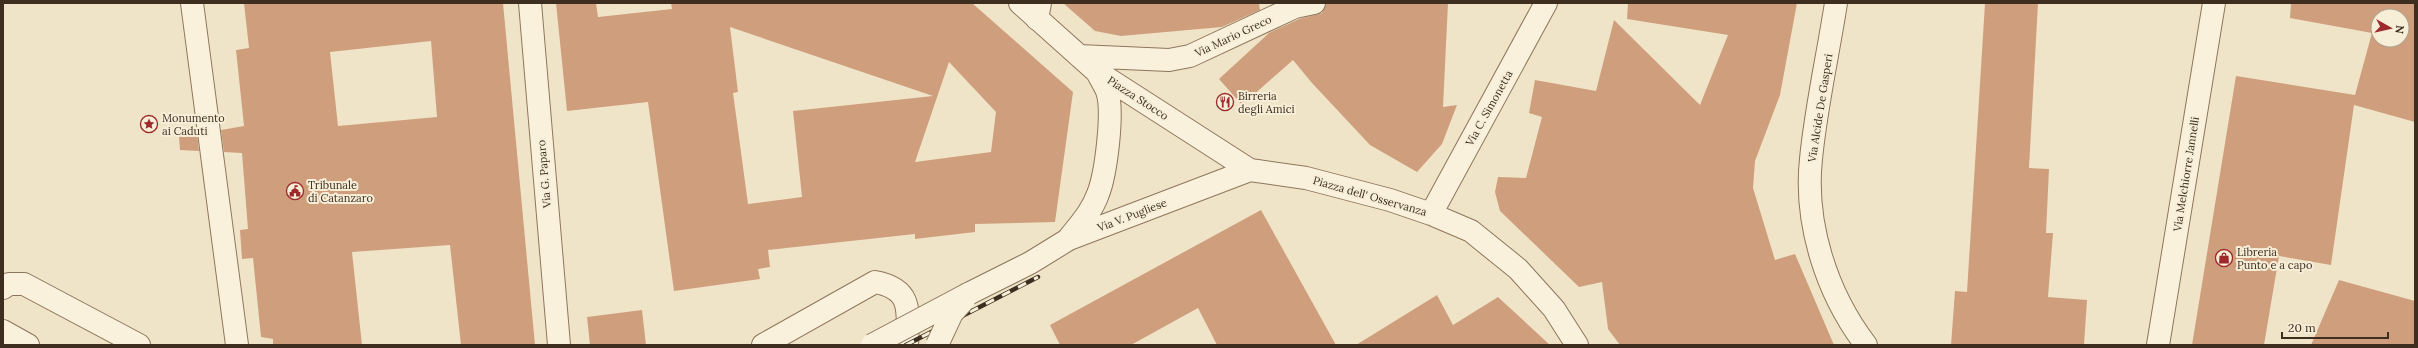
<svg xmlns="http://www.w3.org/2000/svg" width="2418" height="348" font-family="Lora,serif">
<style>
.building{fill:#cf9f7d;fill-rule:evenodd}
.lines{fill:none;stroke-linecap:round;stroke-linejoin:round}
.minor-casing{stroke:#8d765c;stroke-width:24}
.tertiary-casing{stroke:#8d765c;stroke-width:24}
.minor{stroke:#faf1dc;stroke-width:22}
.tertiary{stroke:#faf1dc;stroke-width:22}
.rail-casing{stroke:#3d2e20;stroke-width:4.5}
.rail{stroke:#f7eed8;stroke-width:3;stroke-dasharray:9;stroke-linecap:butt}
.tertiary-bridge-casing{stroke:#8d765c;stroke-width:24;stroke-linecap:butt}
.tertiary-bridge{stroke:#faf1dc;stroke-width:22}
.labels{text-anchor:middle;stroke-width:4;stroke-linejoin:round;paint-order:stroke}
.street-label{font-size:11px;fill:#3d2e20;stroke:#f7eed8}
.poi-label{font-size:11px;fill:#3d2e20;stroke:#f7eed8;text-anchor:start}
</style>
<rect width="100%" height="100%" fill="#f0e4c8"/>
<path class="building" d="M244,3H503L535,345H461L450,245L352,252L362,345H273V339L261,337L253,258L242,259L240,230L248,229L242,153L224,152L221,130L244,126L236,50L249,48ZM431,41L437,117L338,126L330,52Z
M556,3H596L598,17L672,9L671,3H972L1073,92L1055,222L975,224V232L915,239V234L768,250L770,267L758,269L760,279L674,291L648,102L567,111ZM730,27L933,96L793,111L802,197L748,204L733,93L738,92ZM949,62L996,112L991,152L915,162Z
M1063,3H1259L1260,10L1222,27L1121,36L1095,31Z
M1326,3H1448L1443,107L1457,105L1442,144L1417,172L1370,145L1312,83L1293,60L1242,105L1219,79L1269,33L1299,19L1322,13Z
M1628,3H1797L1780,95L1755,161L1753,188L1775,260L1795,254L1834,345H1620L1608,329L1602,282L1579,287L1500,211L1495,192L1498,177L1526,178L1542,117L1529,113L1535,80L1596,91L1614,20L1700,105L1728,35L1627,19Z
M1985,3H2038L2029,168L2049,169L2046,233H2053L2048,297L2087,300L2084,345H1951L1955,291L1967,292Z
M2291,3H2415V122L2354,105L2331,265L2279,256L2264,345H2192L2236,76L2355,95L2372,33L2290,18ZM2378,16H2402V40H2378Z
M197,134L199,151L180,150L179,137Z
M1261,210L1336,345H1217L1198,308L1131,345H1060L1050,325Z
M2339,280L2415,301V345H2311Z
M1437,295L1453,325L1498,297L1550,345H1356Z
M642,310L646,345H590L587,317Z"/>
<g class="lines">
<g class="minor-casing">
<path id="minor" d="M192,3L237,345
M530,3L559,345
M1836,3C1828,55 1816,107 1811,159C1804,224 1827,294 1866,345
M1037,19L1040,3
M3,288L9,284H24L139,345
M763,345L875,282C914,289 908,313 907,345
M2158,345L2214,3"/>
</g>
<g class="tertiary-casing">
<path id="tertiary" d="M1020,3L1096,71L1250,170
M1079,56L1169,60L1190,56L1295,7L1314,3
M1431,214L1546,3
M1069,238C1080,224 1092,211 1098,194C1106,174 1114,111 1107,91C1104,84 1100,78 1097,72
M968,294L1030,263L1069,239L1250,170L1306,178L1390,200L1431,214L1471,231L1518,269L1554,309L1577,345
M3,331L28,345"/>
</g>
<use href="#minor" class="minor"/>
<use href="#tertiary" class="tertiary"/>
<g class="rail-casing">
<path id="rail" d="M906,345L1038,277"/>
</g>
<use href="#rail" class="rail"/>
<g class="tertiary-bridge-casing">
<path id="tertiary-bridge" d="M872,345L968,294
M937,345L952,313L964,300"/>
</g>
<use href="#tertiary-bridge" class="tertiary-bridge"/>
</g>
<defs>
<g id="restaurant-ring" transform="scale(0.9)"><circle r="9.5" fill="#f7eed8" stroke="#9e2a2b" stroke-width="1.5"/><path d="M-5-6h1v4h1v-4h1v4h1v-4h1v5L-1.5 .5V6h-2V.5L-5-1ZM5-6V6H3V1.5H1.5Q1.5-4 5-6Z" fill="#9e2a2b"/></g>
<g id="sight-ring" transform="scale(0.9)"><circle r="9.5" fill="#f7eed8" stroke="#9e2a2b" stroke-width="1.5"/><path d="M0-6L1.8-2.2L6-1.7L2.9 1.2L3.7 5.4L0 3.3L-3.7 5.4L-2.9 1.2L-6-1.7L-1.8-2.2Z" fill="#9e2a2b"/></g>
<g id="civic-ring" transform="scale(0.9)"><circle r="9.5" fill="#f7eed8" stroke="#9e2a2b" stroke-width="1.5"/><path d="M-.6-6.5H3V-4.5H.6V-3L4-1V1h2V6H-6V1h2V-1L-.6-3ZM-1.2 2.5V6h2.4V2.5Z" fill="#9e2a2b"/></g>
<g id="shop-ring" transform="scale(0.9)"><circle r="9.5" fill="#f7eed8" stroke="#9e2a2b" stroke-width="1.5"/><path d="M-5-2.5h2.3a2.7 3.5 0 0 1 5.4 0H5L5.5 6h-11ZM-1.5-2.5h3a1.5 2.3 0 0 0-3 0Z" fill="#9e2a2b"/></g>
</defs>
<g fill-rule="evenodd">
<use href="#restaurant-ring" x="1225" y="102"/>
<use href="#sight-ring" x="149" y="124"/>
<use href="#civic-ring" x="295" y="191"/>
<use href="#shop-ring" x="2224" y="258"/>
</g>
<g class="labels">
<g class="street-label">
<text transform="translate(1233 36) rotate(-25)" y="4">Via Mario Greco</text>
<text transform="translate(1138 98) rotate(33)" y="4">Piazza Stocco</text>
<text transform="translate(1489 108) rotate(-61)" y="4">Via C. Simonetta</text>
<text transform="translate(1820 108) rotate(-81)" y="4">Via Alcide De Gasperi</text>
<text transform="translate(544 174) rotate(-95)" y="4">Via G. Paparo</text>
<text transform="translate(2186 174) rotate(-81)" y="4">Via Melchiorre Jannelli</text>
<text transform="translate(1370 196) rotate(16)" y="4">Piazza dell' Osservanza</text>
<text transform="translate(1132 215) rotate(-21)" y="4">Via V. Pugliese</text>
</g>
<g class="poi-label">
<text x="1238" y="100">Birreria<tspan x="1238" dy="13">degli Amici</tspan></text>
<text x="162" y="122">Monumento<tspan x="162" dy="13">ai Caduti</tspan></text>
<text x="308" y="189">Tribunale<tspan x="308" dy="13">di Catanzaro</tspan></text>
<text x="2237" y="256">Libreria<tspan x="2237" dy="13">Punto e a capo</tspan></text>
</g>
</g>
<rect width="2418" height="348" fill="none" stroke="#3d2e20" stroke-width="8"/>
<g transform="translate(2390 28) rotate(98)"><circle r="19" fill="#f7eed8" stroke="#ada18e"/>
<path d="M0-3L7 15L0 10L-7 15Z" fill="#9e2a2b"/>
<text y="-6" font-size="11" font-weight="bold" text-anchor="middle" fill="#3d2e20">N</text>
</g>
<path d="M2282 332v6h106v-6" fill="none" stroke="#3d2e20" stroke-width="2"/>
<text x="2288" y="332" font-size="12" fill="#3d2e20" stroke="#f7eed8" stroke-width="3" paint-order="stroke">20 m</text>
</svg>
